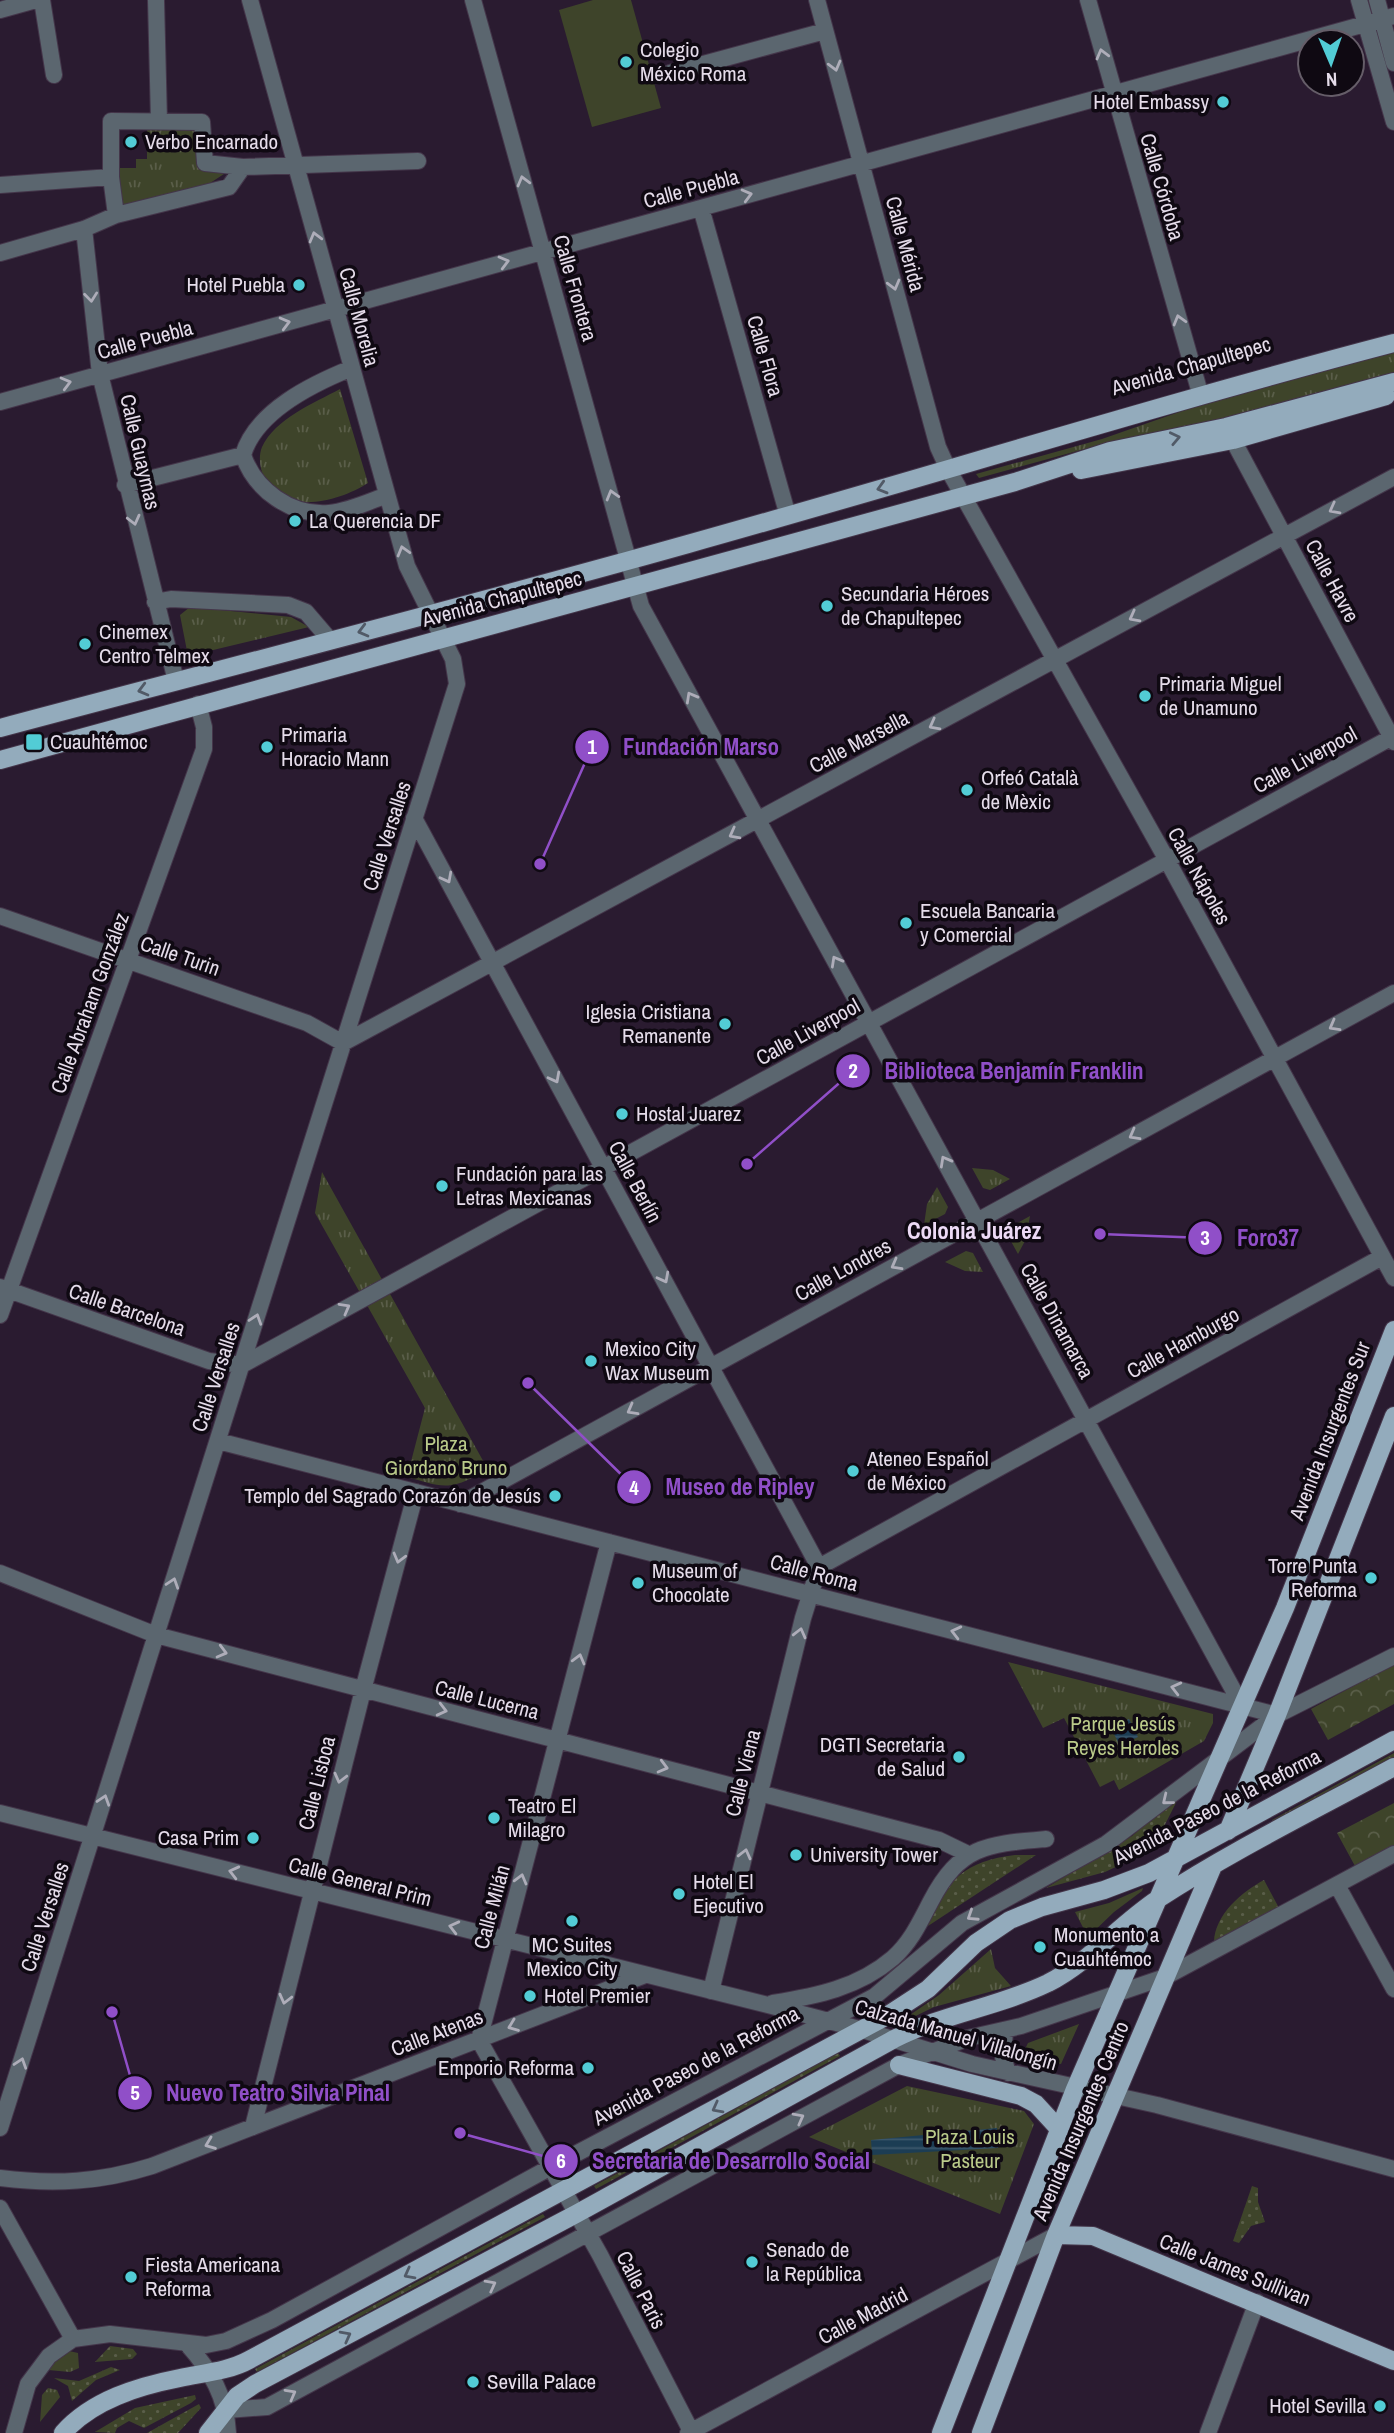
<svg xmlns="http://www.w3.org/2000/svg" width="1394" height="2433" font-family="'Archivo Narrow',sans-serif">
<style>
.grass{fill:url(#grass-tufts)}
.forest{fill:url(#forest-crowns)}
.garden{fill:url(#garden-dots)}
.pitch{fill:#3e442a}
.water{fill:url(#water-rules)}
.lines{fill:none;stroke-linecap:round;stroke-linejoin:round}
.minor-casing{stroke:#44364a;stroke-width:18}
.major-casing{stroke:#44364a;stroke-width:20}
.minor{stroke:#5b666f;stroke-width:16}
.major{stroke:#93abbc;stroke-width:18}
.oneway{stroke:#aeadb9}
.oneway2{stroke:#515a67}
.poi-dot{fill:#52ccd5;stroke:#0f0912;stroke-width:2.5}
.labels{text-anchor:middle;stroke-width:7;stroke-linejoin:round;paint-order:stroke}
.poi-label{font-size:21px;fill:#e5dcea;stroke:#0f0912;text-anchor:start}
.street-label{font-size:21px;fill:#e5dcea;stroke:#0f0912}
.park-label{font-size:21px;fill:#baca8a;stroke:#0f0912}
.neighbourhood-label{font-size:23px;font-weight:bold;fill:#eddaf6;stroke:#0f0912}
.leader{fill:none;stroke:#904fc8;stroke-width:2.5}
.callout-dot{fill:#904fc8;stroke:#0f0912;stroke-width:2.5}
.mark-label{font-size:21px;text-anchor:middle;font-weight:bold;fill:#fff}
.callout-label{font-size:23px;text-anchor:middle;font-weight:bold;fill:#904fc8;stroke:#0f0912;stroke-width:7;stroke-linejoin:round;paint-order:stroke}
</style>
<defs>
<pattern id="grass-tufts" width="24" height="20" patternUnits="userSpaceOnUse" patternTransform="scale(1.75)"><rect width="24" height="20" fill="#3e442a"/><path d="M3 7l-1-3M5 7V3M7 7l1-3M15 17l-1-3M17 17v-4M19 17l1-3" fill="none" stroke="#5a5e49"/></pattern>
<pattern id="forest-crowns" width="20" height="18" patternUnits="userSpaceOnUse" patternTransform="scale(1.75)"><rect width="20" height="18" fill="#3e442a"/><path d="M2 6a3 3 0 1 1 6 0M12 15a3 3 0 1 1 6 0" fill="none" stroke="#5a5e49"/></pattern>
<pattern id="garden-dots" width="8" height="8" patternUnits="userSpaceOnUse" patternTransform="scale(1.75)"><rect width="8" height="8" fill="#3e442a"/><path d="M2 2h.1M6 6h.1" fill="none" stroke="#5a5e49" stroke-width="1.8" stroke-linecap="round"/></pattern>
<pattern id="water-rules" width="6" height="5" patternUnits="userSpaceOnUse" patternTransform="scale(1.75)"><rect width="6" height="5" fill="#1c3d54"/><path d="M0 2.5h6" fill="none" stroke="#3d586d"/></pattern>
</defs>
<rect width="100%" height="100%" fill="#2a1b30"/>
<path class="grass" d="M198,123L202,166L224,174L207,185L118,208L116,168H136V159H147V125Z
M1394,351V372L1244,414L1103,444L979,478L976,474L1102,439L1205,403Z
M340,389L368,483C340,501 285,517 265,479C260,470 258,457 262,447C275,419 314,403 340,389Z
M190,607L291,617L309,627L188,656L180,615Z
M972,1168L993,1170L1010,1179L990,1190L983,1188Z
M322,1172L486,1466C483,1473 479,1474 473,1477C447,1492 434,1484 407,1477L425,1408L315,1213Z
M937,1187L948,1207L945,1214L924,1225L927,1204Z
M1030,1216L1026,1239L1018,1254L1007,1234L1010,1227Z
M966,1251L973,1253L983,1272L965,1271L945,1262Z
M1008,1662L1213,1714V1723L1204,1741L1119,1790L1114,1780L1100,1787L1064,1718L1043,1728Z
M1394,1753V1757L1274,1823L1272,1820Z
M1143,1888L1142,1891L1114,1912L1088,1937L1075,1912L1109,1903Z
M991,1949L995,1968L1011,1986L934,2007L891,2028L939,1995Z
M1079,2024L1061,2064L1022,2055L1028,2043Z
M907,2086L1024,2111L1034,2124L1000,2214L809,2137Z
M69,2351L78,2353L79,2368L70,2372L48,2370V2367Z
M48,2388L57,2390L60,2397L40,2422L42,2395Z"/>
<path class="forest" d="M1394,1664V1704L1328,1740L1311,1709Z
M1394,1803V1846L1355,1866L1337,1833Z"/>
<path class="garden" d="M1180,1795L1152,1850L1105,1872L1046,1888L1132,1836Z
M1015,1855H1036L928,1926C945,1879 966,1861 1015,1855Z
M1264,1880L1279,1908L1214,1942C1215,1914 1242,1892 1264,1880Z
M838,2053L840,2056L596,2189L594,2186Z
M1252,2186L1258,2188V2202L1265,2222L1251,2226L1239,2243L1233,2241Z
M543,2214L545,2217L257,2372L255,2369Z
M110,2346L133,2349L137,2354L132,2359L95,2362Z
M111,2367L120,2370L96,2380L72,2401L68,2386L54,2378L79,2381Z
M195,2395L196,2399L191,2403L144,2428L129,2421L117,2428L115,2433L95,2432L135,2408Z
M199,2404L201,2408L178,2433H147Z"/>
<path class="pitch" d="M593,0H631L661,108L592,127L559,10Z"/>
<path class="water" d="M1129,1719L1138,1737L1120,1746L1111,1728Z
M997,2128L998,2148L872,2155L871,2140Z"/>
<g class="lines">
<g class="minor-casing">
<path id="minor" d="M42,0L54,75
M156,0L159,121
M473,0L641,606L1242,1706
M817,0L938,447L948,469L1167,860L1394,1278
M1088,0L1198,386
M1359,0L1394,122
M1377,0L1394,63
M0,10L36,0
M670,73L825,31
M111,121L202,122L205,163L243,167L229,187L116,215L111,177Z
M243,167L418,161
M0,185L111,177
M701,208L788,516
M84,229L100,374L176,681
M0,253L84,229L116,215
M352,368C312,384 256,411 243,455C255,490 291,516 329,513C349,511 368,502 387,495
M0,402L1394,16
M1233,440L1394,742
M125,485L243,455
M155,602L171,599L288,605L306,612L330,640
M414,818L819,1567
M0,916L307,1023L343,1043L1394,477
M0,1287L209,1361L242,1365L1394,736
M0,1315L204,749V727L198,704
M218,1441L1277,1715
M460,1504L1394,993
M609,1542L479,2040L600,2255L692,2433
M819,1567L1382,1257
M0,1573L156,1635L939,1840L968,1854
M0,1813L768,2005L863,2030L972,2064L1157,2105L1394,2169
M1337,1885L1394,1989
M711,1991L803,1618L819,1567
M773,2003C816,1996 858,1988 893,1958C911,1942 920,1922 931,1901C960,1845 988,1844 1046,1839
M1005,2031L1003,2057L1008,2073
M253,2127L363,1690L416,1492
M0,2128L457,684L453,659L407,566L250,0
M0,2178C54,2185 101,2182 152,2166L645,1975
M0,2208L73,2339
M187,2344C211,2371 226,2396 228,2433
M227,2410L267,2407L899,2065L968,2038L1021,2026L1165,1977L1394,1854
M14,2433L28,2384L49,2356L73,2339L110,2334L206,2345L226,2341L272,2320L549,2168L875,1996L962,1923L1106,1844L1277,1715L1394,1656
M688,2433L1056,2235
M1208,2433L1257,2302"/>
</g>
<g class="major-casing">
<path id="major" d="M1081,470L1233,440L1386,396
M0,728C229,667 460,608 688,544C924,478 1157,405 1394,343
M0,760L1015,482L1110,451L1226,427L1394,382
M1228,1831L1277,1715L1394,1416
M899,2065L1021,2096L1036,2104L1059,2129
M1056,2235L1093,2236L1394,2361
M63,2433C92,2400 139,2386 180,2378C203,2373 229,2371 249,2360L885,2017L928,1989L976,1943L1010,1920L1042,1907L1104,1890L1149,1873L1394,1740
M208,2433L237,2396L255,2384L576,2214L894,2039C943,2014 998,2007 1048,1983C1089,1962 1119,1925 1158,1899C1233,1850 1315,1810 1394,1767
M941,2433L1075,2089L1285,1608L1394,1330
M981,2433L1056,2235L1213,1866"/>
</g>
<use href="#minor" class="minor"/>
<use href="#major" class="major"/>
</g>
<defs><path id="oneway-chevron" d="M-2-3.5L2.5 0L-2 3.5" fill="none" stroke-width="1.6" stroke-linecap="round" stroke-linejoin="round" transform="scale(1.75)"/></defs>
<g class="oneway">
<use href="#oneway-chevron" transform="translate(1102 54) rotate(-105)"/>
<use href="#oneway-chevron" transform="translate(835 66) rotate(75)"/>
<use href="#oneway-chevron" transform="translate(523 181) rotate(-105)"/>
<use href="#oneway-chevron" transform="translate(747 195) rotate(-15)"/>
<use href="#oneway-chevron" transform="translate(315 237) rotate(-105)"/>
<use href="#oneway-chevron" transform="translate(504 262) rotate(-15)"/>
<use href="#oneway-chevron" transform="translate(894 285) rotate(75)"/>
<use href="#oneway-chevron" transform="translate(91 297) rotate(84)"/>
<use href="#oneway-chevron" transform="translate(1179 320) rotate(-106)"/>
<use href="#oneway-chevron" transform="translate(285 323) rotate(-15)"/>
<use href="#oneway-chevron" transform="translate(66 383) rotate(-15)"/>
<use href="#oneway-chevron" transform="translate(612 495) rotate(-106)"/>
<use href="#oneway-chevron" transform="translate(1334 509) rotate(152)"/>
<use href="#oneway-chevron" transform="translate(134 520) rotate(76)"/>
<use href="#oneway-chevron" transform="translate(403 551) rotate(-106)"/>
<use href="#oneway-chevron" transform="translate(1134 617) rotate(152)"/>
<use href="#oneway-chevron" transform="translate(691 697) rotate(-119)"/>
<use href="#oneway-chevron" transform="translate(934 725) rotate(152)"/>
<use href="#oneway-chevron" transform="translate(734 834) rotate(152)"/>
<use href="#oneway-chevron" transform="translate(447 878) rotate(62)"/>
<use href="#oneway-chevron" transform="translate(836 961) rotate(-119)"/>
<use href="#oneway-chevron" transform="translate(1334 1026) rotate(151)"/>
<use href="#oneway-chevron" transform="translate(555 1078) rotate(62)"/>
<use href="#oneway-chevron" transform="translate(1134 1135) rotate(151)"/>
<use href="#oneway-chevron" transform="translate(945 1161) rotate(-119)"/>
<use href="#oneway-chevron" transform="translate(896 1265) rotate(151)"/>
<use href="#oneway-chevron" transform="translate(664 1278) rotate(62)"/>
<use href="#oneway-chevron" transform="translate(345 1308) rotate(-29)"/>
<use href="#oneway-chevron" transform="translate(256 1319) rotate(-72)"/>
<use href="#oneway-chevron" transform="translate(632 1410) rotate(151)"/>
<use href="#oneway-chevron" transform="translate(399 1558) rotate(105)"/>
<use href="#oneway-chevron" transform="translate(173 1583) rotate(-72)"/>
<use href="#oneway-chevron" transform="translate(956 1632) rotate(-166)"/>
<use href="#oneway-chevron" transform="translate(800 1633) rotate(-76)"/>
<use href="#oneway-chevron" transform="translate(222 1652) rotate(15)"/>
<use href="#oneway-chevron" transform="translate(579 1659) rotate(-75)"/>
<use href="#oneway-chevron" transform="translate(1176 1688) rotate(-166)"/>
<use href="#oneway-chevron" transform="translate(442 1710) rotate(14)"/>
<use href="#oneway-chevron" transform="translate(663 1767) rotate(15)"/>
<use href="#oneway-chevron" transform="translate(340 1778) rotate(104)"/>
<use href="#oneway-chevron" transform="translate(104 1800) rotate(-72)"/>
<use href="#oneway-chevron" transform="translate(1167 1800) rotate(141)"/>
<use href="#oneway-chevron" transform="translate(745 1854) rotate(-76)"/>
<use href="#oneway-chevron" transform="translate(234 1872) rotate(-166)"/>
<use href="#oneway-chevron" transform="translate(521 1879) rotate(-75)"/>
<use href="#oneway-chevron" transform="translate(972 1916) rotate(147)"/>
<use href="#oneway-chevron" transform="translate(454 1927) rotate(-166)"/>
<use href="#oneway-chevron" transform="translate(285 1999) rotate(104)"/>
<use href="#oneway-chevron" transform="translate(513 2026) rotate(159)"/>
<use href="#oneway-chevron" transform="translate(21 2063) rotate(-72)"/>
<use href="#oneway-chevron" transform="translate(799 2118) rotate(-28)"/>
<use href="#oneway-chevron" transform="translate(210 2144) rotate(159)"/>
<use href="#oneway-chevron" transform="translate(491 2285) rotate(-28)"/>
<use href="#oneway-chevron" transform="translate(291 2394) rotate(-29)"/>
</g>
<g class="oneway2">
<use href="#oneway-chevron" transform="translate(1175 438) rotate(-12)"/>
<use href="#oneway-chevron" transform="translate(882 488) rotate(164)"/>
<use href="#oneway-chevron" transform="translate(363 631) rotate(165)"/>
<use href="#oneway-chevron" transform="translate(143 690) rotate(165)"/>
<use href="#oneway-chevron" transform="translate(717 2108) rotate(152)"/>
<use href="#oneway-chevron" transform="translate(409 2274) rotate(152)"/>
<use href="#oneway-chevron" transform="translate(346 2336) rotate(-28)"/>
</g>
<g class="poi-dot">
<circle cx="626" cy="62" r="7"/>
<circle cx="1223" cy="102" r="7"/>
<circle cx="131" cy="142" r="7"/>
<circle cx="299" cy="285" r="7"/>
<circle cx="295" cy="521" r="7"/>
<circle cx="827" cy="606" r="7"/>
<circle cx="85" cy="644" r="7"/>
<circle cx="1145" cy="696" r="7"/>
<rect x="25" y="733" width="18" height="18" rx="3.5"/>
<circle cx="267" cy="747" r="7"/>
<circle cx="967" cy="790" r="7"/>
<circle cx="906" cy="923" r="7"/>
<circle cx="725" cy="1024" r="7"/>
<circle cx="622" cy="1114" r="7"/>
<circle cx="442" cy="1186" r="7"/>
<circle cx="591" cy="1361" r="7"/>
<circle cx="853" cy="1471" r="7"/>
<circle cx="555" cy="1496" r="7"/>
<circle cx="1371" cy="1578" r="7"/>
<circle cx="638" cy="1583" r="7"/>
<circle cx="959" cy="1757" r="7"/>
<circle cx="494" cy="1818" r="7"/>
<circle cx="253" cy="1838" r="7"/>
<circle cx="796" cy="1855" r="7"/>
<circle cx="679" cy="1894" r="7"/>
<circle cx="572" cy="1921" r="7"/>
<circle cx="1040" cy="1947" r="7"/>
<circle cx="530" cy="1996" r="7"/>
<circle cx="588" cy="2068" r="7"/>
<circle cx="752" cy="2262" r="7"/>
<circle cx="131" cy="2277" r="7"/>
<circle cx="473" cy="2382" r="7"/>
<circle cx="1380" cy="2406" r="7"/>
</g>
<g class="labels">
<g class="poi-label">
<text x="640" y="57">Colegio<tspan x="640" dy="24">México Roma</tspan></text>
<text x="1209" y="109" text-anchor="end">Hotel Embassy</text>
<text x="145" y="149">Verbo Encarnado</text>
<text x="285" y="292" text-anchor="end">Hotel Puebla</text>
<text x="309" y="528">La Querencia DF</text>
<text x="841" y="601">Secundaria Héroes<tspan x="841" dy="24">de Chapultepec</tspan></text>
<text x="99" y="639">Cinemex<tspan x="99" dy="24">Centro Telmex</tspan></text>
<text x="1159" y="691">Primaria Miguel<tspan x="1159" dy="24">de Unamuno</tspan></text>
<text x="281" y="742">Primaria<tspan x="281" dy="24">Horacio Mann</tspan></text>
<text x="50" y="749">Cuauhtémoc</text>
<text x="981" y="785">Orfeó Català<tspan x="981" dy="24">de Mèxic</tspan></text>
<text x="920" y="918">Escuela Bancaria<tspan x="920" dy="24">y Comercial</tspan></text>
<text x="711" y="1019" text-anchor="end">Iglesia Cristiana<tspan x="711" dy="24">Remanente</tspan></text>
<text x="636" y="1121">Hostal Juarez</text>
<text x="456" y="1181">Fundación para las<tspan x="456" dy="24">Letras Mexicanas</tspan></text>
<text x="605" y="1356">Mexico City<tspan x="605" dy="24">Wax Museum</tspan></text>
<text x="867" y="1466">Ateneo Español<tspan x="867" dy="24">de México</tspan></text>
<text x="541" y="1503" text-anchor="end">Templo del Sagrado Corazón de Jesús</text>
<text x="1357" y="1573" text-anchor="end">Torre Punta<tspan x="1357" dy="24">Reforma</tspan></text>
<text x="652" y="1578">Museum of<tspan x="652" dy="24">Chocolate</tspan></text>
<text x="945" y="1752" text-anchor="end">DGTI Secretaria<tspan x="945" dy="24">de Salud</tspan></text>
<text x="508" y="1813">Teatro El<tspan x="508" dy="24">Milagro</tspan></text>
<text x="239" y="1845" text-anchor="end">Casa Prim</text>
<text x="810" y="1862">University Tower</text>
<text x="693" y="1889">Hotel El<tspan x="693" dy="24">Ejecutivo</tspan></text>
<text x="1054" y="1942">Monumento a<tspan x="1054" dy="24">Cuauhtémoc</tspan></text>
<text x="572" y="1952" text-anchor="middle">MC Suites<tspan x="572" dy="24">Mexico City</tspan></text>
<text x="544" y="2003">Hotel Premier</text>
<text x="574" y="2075" text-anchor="end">Emporio Reforma</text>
<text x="766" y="2257">Senado de<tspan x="766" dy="24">la República</tspan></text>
<text x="145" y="2272">Fiesta Americana<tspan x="145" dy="24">Reforma</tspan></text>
<text x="487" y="2389">Sevilla Palace</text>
<text x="1366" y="2413" text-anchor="end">Hotel Sevilla</text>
</g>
<g class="street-label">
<text transform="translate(1162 187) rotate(74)" y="7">Calle Córdoba</text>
<text transform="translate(691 189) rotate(-15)" y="7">Calle Puebla</text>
<text transform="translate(905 244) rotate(75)" y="7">Calle Mérida</text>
<text transform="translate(575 288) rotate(74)" y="7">Calle Frontera</text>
<text transform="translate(359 317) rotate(75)" y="7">Calle Morelia</text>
<text transform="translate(145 340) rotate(-15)" y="7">Calle Puebla</text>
<text transform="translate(765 356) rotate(74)" y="7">Calle Flora</text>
<text transform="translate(1191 366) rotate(-16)" y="7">Avenida Chapultepec</text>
<text transform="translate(140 452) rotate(77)" y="7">Calle Guaymas</text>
<text transform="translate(1332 581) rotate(62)" y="7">Calle Havre</text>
<text transform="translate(502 599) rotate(-15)" y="7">Avenida Chapultepec</text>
<text transform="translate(859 742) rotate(-28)" y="7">Calle Marsella</text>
<text transform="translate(1305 760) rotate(-29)" y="7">Calle Liverpool</text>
<text transform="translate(387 836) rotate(-72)" y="7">Calle Versalles</text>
<text transform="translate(1199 876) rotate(61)" y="7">Calle Nápoles</text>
<text transform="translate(180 956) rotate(19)" y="7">Calle Turin</text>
<text transform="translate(90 1003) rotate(-70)" y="7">Calle Abraham González</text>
<text transform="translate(808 1032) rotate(-29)" y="7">Calle Liverpool</text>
<text transform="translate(635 1182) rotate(62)" y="7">Calle Berlín</text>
<text transform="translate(843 1270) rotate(-29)" y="7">Calle Londres</text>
<text transform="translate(127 1310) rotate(19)" y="7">Calle Barcelona</text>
<text transform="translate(1057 1321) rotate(61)" y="7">Calle Dinamarca</text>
<text transform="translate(1183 1343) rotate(-29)" y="7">Calle Hamburgo</text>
<text transform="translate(216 1377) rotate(-72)" y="7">Calle Versalles</text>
<text transform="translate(1330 1431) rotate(-69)" y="7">Avenida Insurgentes Sur</text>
<text transform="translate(814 1573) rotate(15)" y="7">Calle Roma</text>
<text transform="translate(487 1700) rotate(14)" y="7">Calle Lucerna</text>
<text transform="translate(743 1773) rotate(-76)" y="7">Calle Viena</text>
<text transform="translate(317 1783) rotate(-76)" y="7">Calle Lisboa</text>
<text transform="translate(1217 1807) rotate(-27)" y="7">Avenida Paseo de la Reforma</text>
<text transform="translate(360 1882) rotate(14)" y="7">Calle General Prim</text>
<text transform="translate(492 1907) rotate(-75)" y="7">Calle Milán</text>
<text transform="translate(45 1917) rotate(-72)" y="7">Calle Versalles</text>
<text transform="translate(437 2033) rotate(-21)" y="7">Calle Atenas</text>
<text transform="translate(956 2035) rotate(16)" y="7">Calzada Manuel Villalongín</text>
<text transform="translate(696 2066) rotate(-28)" y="7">Avenida Paseo de la Reforma</text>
<text transform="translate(1081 2121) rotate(-67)" y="7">Avenida Insurgentes Centro</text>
<text transform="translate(1235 2270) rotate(22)" y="7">Calle James Sullivan</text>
<text transform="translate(641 2290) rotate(63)" y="7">Calle Paris</text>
<text transform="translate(863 2316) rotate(-28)" y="7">Calle Madrid</text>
</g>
<g class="park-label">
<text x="446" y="1451">Plaza<tspan x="446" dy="24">Giordano Bruno</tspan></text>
<text x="1123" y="1731">Parque Jesús<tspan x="1123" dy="24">Reyes Heroles</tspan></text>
<text x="970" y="2144">Plaza Louis<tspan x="970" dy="24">Pasteur</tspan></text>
</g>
<g class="neighbourhood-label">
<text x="974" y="1239">Colonia Juárez</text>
</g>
</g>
<path class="leader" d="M540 864L592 747M747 1164L853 1071M1100 1234L1205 1238M528 1383L634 1487M112 2012L135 2093M460 2133L561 2161"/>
<g class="callout-dot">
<circle cx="540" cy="864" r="7"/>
<circle cx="747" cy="1164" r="7"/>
<circle cx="1100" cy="1234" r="7"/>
<circle cx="528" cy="1383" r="7"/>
<circle cx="112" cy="2012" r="7"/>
<circle cx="460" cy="2133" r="7"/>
<circle cx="592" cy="747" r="18"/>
<circle cx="853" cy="1071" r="18"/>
<circle cx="1205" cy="1238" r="18"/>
<circle cx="634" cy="1487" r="18"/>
<circle cx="135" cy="2093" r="18"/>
<circle cx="561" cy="2161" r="18"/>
</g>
<g class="mark-label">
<text x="592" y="754">1</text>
<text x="853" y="1078">2</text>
<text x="1205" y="1245">3</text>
<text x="634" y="1495">4</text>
<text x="135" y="2100">5</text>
<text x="561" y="2168">6</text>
</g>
<g class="callout-label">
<text x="701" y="755">Fundación Marso</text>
<text x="1014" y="1079">Biblioteca Benjamín Franklin</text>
<text x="1268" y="1246">Foro37</text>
<text x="740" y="1495">Museo de Ripley</text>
<text x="278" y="2101">Nuevo Teatro Silvia Pinal</text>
<text x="731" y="2169">Secretaria de Desarrollo Social</text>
</g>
<g transform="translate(1331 63) rotate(178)"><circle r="33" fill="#0f0912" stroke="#655d68" stroke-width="2"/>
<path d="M0-5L12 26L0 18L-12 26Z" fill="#52ccd5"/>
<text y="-10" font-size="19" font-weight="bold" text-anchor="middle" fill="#e5dcea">N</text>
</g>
</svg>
